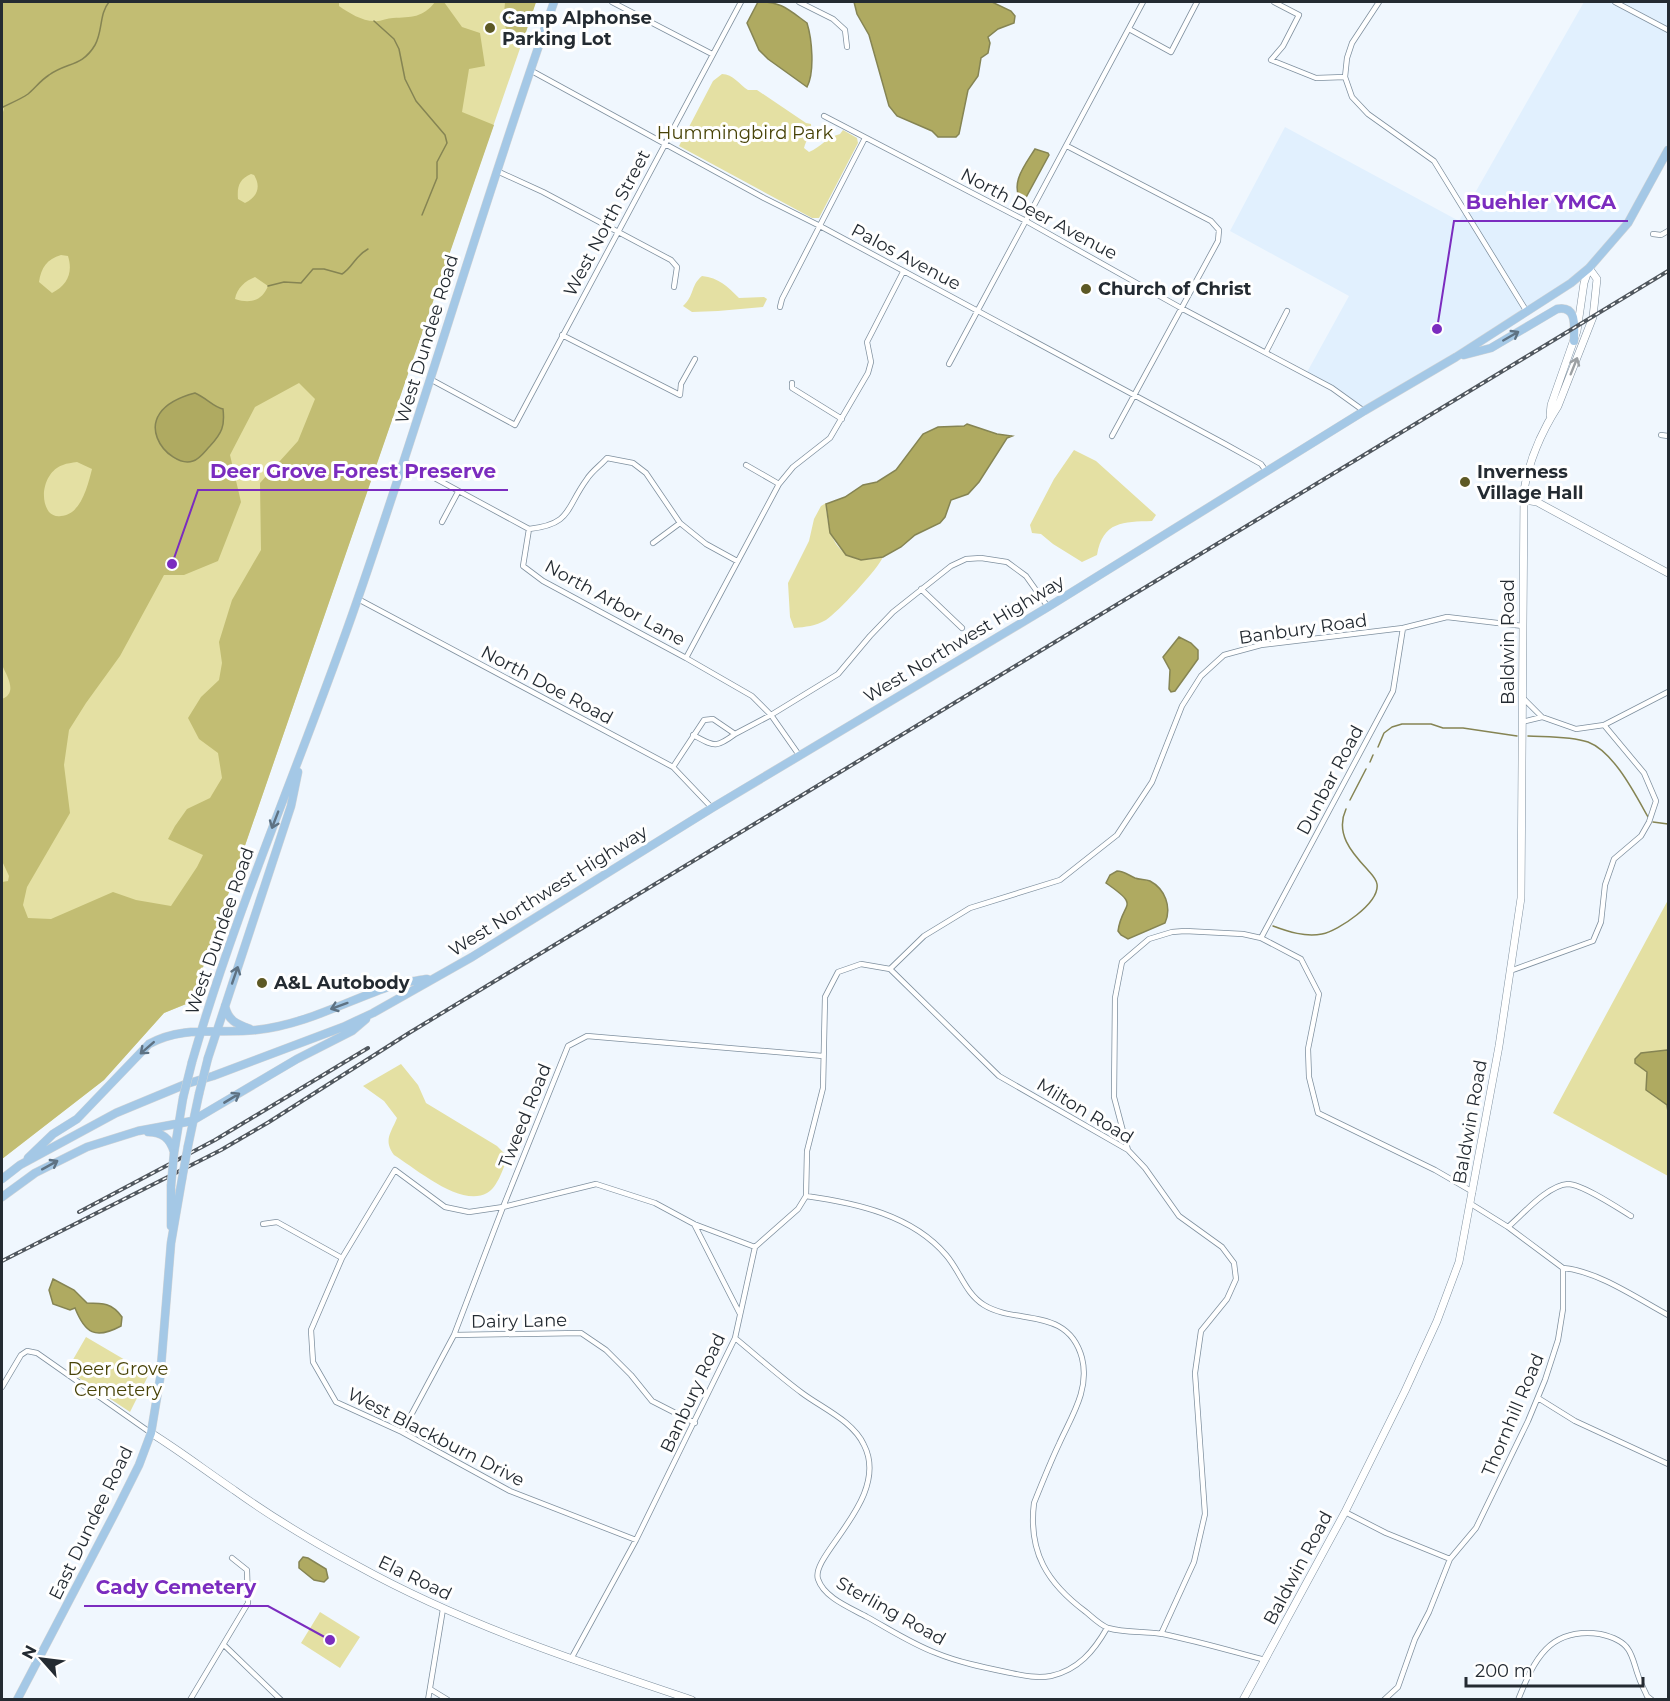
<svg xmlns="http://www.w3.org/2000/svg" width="1670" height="1701" font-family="Montserrat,sans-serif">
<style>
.built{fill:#e1f0fe}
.green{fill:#e4e0a3}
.forest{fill:#c2bd73;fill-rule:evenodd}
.water{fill:#afaa61;stroke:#858453;stroke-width:1.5}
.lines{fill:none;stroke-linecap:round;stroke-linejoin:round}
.stream{stroke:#858453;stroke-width:1.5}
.street-casing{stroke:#7f909f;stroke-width:6}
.secondary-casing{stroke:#7f909f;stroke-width:8}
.primary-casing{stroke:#d3d5d6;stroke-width:9}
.street{stroke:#fff;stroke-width:4.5}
.secondary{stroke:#fff;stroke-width:7}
.primary{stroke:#a4c8e6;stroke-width:8}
.rail-casing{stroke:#50575e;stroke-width:4}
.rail{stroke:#fff;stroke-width:1.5;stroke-dasharray:4.5;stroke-linecap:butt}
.primary-bridge-casing{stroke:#d3d5d6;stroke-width:9;stroke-linecap:butt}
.primary-bridge{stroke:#a4c8e6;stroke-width:8}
.oneway{stroke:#5e7283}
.oneway2{stroke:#9ca0a3}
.poi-dot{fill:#5d5925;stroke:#fff;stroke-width:2}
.labels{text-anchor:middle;stroke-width:6;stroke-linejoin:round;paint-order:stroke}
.poi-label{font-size:18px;font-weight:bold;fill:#242b32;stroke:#fff;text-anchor:start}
.park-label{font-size:18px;fill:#484308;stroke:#fff}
.street-label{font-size:18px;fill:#242b32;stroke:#fff}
.leader{fill:none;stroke:#7b2cbf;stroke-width:2}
.callout-dot{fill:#7b2cbf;stroke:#fff;stroke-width:2}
.callout-label{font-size:20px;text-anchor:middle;font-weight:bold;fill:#7b2cbf;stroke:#fff;stroke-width:6;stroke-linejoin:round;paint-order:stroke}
</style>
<rect width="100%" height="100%" fill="#f0f7fe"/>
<path class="built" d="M1584,2H1668V150L1643,197L1589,268L1364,411L1354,402L1306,374L1349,296L1230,231L1285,127L1459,221Z"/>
<path class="green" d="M2,2H536L191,1002L164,1013L104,1080L2,1159Z
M722,74C733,74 740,85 748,90H757L806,123L811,124C812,135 806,139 804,148L809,152C821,147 827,137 840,134L843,130L857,138L858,143L819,218H812L679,146L713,81Z
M702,276C719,278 727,286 739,298L764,297L767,299L763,307L718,311L692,312L683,306C695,295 690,286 702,276Z
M1074,450L1096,461L1156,515L1152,521C1123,522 1103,521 1097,555L1082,562L1053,544L1041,534L1032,533L1030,525L1054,479Z
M826,503C827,527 832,554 860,559C867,561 876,558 883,557C878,569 837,613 826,620C815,626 806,627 794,628L790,617L788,583L809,541L814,519L821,506Z
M1668,900V1176L1553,1113Z
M401,1064L418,1085L426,1103L497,1146L508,1157C503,1168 498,1187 487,1193C461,1208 415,1168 394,1155C383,1140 391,1133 397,1118L384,1101L363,1086Z
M86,1337L149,1374L130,1412L67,1370Z
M320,1612L360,1637L340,1668L301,1643Z"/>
<path class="forest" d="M2,2H339V6C349,13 362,21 374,21C380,22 387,18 393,18C411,17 423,18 435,2H444L462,27L480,33L485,66L469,69L462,112L494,125L191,1002L164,1013L104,1080L2,1159V882L8,881L9,876L2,861V699C18,693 7,676 2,665V115L4,109L2,105ZM251,174L254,175C261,186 258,197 245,203L238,199C237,187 239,179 251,174ZM61,255L68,256C73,272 68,285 52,293L39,282C41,268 47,259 61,255ZM255,277L268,286C262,301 250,304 235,299C237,288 245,281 255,277ZM299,383L315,399L298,441L260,483L261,550L232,600L219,642L222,663L219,680L201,697L188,718L199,739L218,753L222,778L210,798L187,809L175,826L168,839L203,855L197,867L171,906L136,900L113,892L51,919L28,918L23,905L27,887L70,813L64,765L69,730L86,703L120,656L164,575H184L218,561L241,502L230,455L255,407ZM77,462L92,469C88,485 81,515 61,516C56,517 52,515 49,512C38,497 46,470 63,465C67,463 72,463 77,462Z
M505,2H536L521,47C503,29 503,27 505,2Z"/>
<path class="water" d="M758,2C781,1 789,10 807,23C812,39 815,72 807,87L768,59L759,50L747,23Z
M854,2H992L1011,11L1015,16L1014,23L998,29L988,37L990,43L988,53L981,58L978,76L968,90L959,134L956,137H938L932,131L897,116L889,106L869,35L857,14Z
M1035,149L1048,153L1049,155L1023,203C1008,185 1025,165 1035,149Z
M195,393C205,397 215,408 223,409C225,426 222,433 210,446C205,451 200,459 193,461C170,470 120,413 195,393Z
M967,424L997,434L1012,436L1007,438L979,482L968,494L951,500L945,517L940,523L915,535L901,547L883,557L861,560L846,555L830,533L826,504L845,497L863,485L877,482L896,470L923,434L938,427L964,426Z
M1179,637L1191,643L1198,650V659L1175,691L1171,692L1169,689L1170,670L1163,657Z
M1117,871C1124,871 1128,875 1135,878C1140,880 1145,879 1150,881C1165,889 1172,907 1165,923L1128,939L1121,935L1118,931C1122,901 1142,908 1106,883L1110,875Z
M1667,1050L1668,1051V1112L1667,1105L1646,1090L1647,1072L1635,1063V1059L1641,1053Z
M53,1279L74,1290L87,1303C103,1303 112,1303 122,1317L121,1326C95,1340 85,1333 75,1308L70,1310L53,1304L49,1290Z
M303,1557L308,1558L326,1569L328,1578L324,1582L314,1580L299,1568V1562Z"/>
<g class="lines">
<path class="stream" d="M374,21L394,39L399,49L405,79L416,101L445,135L447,143L437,162V178L422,215
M3,107C11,103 21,99 28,94C35,88 41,80 49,75C67,62 82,67 95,45C103,31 99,14 109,2
M268,286L284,282L301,283L313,269H324L342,274C353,267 354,257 368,249
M1528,736C1547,737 1570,736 1588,742C1614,752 1635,794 1648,817
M1378,747L1384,733L1392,727L1402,724H1431L1443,728H1463L1517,736
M1370,762L1373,755
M1350,800L1366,769
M1653,822L1668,824
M1273,926C1289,932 1305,937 1322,934C1338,931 1380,903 1377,884C1376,878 1371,874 1367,869C1351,852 1335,833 1346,809"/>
<g class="street-casing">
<path id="street" d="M612,2L712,54
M799,2L833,19L845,30L847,47
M1274,2L1299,15L1283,46L1271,60L1316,78L1345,77
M1379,2L1352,43L1347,58L1345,77L1352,97L1368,114L1434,161L1527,312
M1615,2L1668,30
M1129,29L1171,52L1197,2
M530,70L764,198L820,226L1225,444L1261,464L1266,471
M824,116L1026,221L1181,308L1332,388L1364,411
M1067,146L1211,221L1219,230L1218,241L1112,436
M497,171L543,192L671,260L677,267L674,287
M1653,234L1661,235L1668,231
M780,307L782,299L865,138
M562,335L680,395L681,384L695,359
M1266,352L1287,311
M949,364L1143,2
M430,379L515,425L741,2
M792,383V388L842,419
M1661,435L1668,436
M405,462L529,529L523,566L543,581L686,658L752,696L771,715L799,755
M746,465L779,484
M442,522L458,492
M529,529C572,524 565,509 587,479C592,471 601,465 607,458L633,463L646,473L680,523L706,544L737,561
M653,543L680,523
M921,589L962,628
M358,599L673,767L712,808
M686,658L779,484L793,467L830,438L868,373L871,362L867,342L903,272
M1522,697L1542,717L1576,729L1604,725L1668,692
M1522,722L1542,717
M693,735C714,746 715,749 735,734
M673,767L704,720L713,719L735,734L771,715L838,674L870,636L893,612L951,566L966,559L981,558L1007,562L1026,576L1048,607
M1261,938L1393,691L1403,628
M890,969L999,1076L1128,1150L1145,1168L1179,1216L1222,1247L1234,1263L1236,1279L1227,1299L1201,1331L1195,1373L1205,1514L1194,1562L1161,1634
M1510,971L1593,941L1601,922L1605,885L1614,859L1641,836L1649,822L1656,801L1644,773L1604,725
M1128,1150L1114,1097L1115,998L1122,962L1149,939L1172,932L1185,931L1243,934L1261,938L1301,959L1319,994L1308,1049L1309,1077L1318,1113L1435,1170L1473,1192
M806,1196C856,1203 912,1215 946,1255C960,1271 965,1293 984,1305C1016,1325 1068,1306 1082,1358C1090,1390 1071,1417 1059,1444C1050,1463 1042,1483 1034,1503C1028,1552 1047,1583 1086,1612C1092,1617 1100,1625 1108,1628C1125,1633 1145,1631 1163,1634C1197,1641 1231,1651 1265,1660
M1471,1204L1508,1227L1563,1268C1598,1271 1638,1299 1668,1315
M263,1224L277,1222L342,1258
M694,1224L740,1314
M1508,1227C1523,1214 1548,1185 1568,1184C1582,1184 1618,1208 1631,1216
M454,1335L581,1333L606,1350L631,1375L652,1401L695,1423
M735,1338C757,1356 779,1376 802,1393C822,1408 853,1421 864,1445C891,1498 810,1555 818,1579C824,1598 851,1608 867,1617C889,1629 912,1644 936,1653C958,1662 982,1667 1006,1672C1021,1675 1036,1679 1051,1676C1078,1670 1094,1651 1107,1628
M2,1387L21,1355L27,1351L37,1353L151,1433
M1538,1398L1575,1421L1668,1464
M402,1432L454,1335L503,1207L568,1046L587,1036L823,1056
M1345,1512L1386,1533L1450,1559
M636,1540L510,1491L402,1432L336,1402L313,1362L311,1330L342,1258L395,1170L445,1207L469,1212L503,1207L596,1184L655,1203L694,1224L755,1247
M224,1645L281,1700
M571,1659L636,1540L735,1338L755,1247L798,1209L806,1196L807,1151L823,1088L825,997L838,972L861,964L890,969L924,936L970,908L1060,880L1117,835L1152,782L1182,706L1201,676L1224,655L1261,645L1403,628L1447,617L1523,626
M430,1689L448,1700
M190,1700L248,1603L247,1570L232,1558
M428,1700L443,1609
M1384,1700L1398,1687L1415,1639L1429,1612L1450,1559L1476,1528L1528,1421L1545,1380L1558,1340L1563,1309V1268
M1518,1700C1534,1660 1549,1627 1600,1634C1609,1636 1622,1640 1628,1649C1633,1656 1635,1667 1638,1675C1640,1682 1644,1689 1647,1696L1652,1700"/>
</g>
<g class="secondary-casing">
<path id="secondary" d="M1550,415L1551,405L1577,331L1584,283L1589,268
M1524,500L1537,502L1668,573
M151,1433C180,1451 206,1471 234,1490C273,1518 315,1543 358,1566C463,1624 578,1662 692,1700
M1243,1700L1345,1512L1405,1391L1437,1321L1459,1262L1499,1046L1521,898L1524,490C1529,461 1542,431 1558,406L1593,317L1597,279L1589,268"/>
</g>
<g class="primary-casing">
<path id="primary" d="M1464,355L1491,348L1557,309C1578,305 1574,328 1574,341
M225,1006C228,1021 237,1024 250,1029
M208,1058L291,806L298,772
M192,1062C237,905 304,755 357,601C426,402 484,200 554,2
M148,1132C162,1132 170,1138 174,1152
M188,1146L199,1094
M174,1153L183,1098
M28,1158L53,1134L77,1119L149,1044C183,1025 219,1034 256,1030C304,1025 347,1001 391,986C402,982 416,981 427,979
M2,1179L20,1165L116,1113L186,1084L213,1076L343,1027L373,1013L472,957L712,808L1048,607L1364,411L1456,357L1571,283L1589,268L1628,223L1668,150
M171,1186V1226
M2,1197L35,1173L87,1147L138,1131L192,1121L297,1059L352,1031L366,1019
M17,1700L117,1509L139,1465L151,1433L160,1379L171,1243L182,1179"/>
</g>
<use href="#street" class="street"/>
<use href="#secondary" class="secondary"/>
<use href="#primary" class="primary"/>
<g class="rail-casing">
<path id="rail" d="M79,1212L215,1140L368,1048
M2,1261L221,1150L269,1122L409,1033L1668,271"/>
</g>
<use href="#rail" class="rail"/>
<g class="primary-bridge-casing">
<path id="primary-bridge" d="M199,1094L208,1058
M183,1098L192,1062
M182,1179L188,1146
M171,1186L174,1153"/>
</g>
<use href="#primary-bridge" class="primary-bridge"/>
</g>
<defs><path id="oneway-shaft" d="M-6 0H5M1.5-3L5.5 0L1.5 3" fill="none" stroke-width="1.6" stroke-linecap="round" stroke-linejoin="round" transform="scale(1.5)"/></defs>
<g class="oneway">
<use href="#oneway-shaft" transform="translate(1511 336) rotate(-30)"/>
<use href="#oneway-shaft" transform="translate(275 820) rotate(111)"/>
<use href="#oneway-shaft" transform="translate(235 975) rotate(-71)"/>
<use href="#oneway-shaft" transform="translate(339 1006) rotate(160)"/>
<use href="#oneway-shaft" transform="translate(147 1048) rotate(139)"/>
<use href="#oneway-shaft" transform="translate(232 1098) rotate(-31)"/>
<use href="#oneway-shaft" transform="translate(50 1165) rotate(-29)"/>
</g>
<use class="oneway2" href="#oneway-shaft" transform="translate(1574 366) rotate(-68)"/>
<g class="poi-dot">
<circle cx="490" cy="28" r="6"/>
<circle cx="1086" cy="289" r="6"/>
<circle cx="1465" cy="482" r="6"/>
<circle cx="262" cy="983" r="6"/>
</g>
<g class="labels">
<g class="poi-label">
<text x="502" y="24">Camp Alphonse<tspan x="502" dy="21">Parking Lot</tspan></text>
<text x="1098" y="295">Church of Christ</text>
<text x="1477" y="478">Inverness<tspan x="1477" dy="21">Village Hall</tspan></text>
<text x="274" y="989">A&amp;L Autobody</text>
</g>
<g class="park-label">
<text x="745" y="139">Hummingbird Park</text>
<text x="118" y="1375">Deer Grove<tspan x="118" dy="21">Cemetery</tspan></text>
</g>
<g class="street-label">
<text transform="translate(1039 214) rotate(28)" y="6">North Deer Avenue</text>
<text transform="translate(607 223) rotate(-62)" y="6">West North Street</text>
<text transform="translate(906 257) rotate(28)" y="6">Palos Avenue</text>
<text transform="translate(427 339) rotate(-73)" y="6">West Dundee Road</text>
<text transform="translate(615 603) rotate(29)" y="6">North Arbor Lane</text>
<text transform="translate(1303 629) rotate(-8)" y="6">Banbury Road</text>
<text transform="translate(964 639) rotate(-31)" y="6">West Northwest Highway</text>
<text transform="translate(1508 642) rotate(-90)" y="6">Baldwin Road</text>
<text transform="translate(547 685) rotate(28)" y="6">North Doe Road</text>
<text transform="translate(1330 780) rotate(-62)" y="6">Dunbar Road</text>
<text transform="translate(548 891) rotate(-32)" y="6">West Northwest Highway</text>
<text transform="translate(220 931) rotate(-71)" y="6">West Dundee Road</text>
<text transform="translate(1085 1111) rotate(31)" y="6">Milton Road</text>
<text transform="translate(525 1116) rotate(-68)" y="6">Tweed Road</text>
<text transform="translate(1470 1122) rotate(-80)" y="6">Baldwin Road</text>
<text transform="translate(519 1321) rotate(-1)" y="6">Dairy Lane</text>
<text transform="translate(693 1393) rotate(-65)" y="6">Banbury Road</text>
<text transform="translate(1513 1415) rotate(-67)" y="6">Thornhill Road</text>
<text transform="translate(436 1437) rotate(27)" y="6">West Blackburn Drive</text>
<text transform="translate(91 1523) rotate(-64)" y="6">East Dundee Road</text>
<text transform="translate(1298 1568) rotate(-62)" y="6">Baldwin Road</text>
<text transform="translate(415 1578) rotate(26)" y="6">Ela Road</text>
<text transform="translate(891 1611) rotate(29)" y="6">Sterling Road</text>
</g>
</g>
<path class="leader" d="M1437 329L1454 221H1628M172 564L198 490H508M330 1640L268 1606H84"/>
<g class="callout-dot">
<circle cx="1437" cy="329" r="6"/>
<circle cx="172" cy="564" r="6"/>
<circle cx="330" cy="1640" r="6"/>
</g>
<g class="callout-label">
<text x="1541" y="209">Buehler YMCA</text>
<text x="353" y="478">Deer Grove Forest Preserve</text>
<text x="176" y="1594">Cady Cemetery</text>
</g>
<rect width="1670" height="1701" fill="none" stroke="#242b32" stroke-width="6"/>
<g transform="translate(42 1659) rotate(298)" stroke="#ffffff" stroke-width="4.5" paint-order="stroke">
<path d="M0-4.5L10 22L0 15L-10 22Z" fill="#242b32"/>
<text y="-9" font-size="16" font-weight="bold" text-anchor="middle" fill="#242b32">N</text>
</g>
<path d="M1466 1677v9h177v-9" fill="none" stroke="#242b32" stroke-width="3"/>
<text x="1475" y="1677" font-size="18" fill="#242b32" stroke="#ffffff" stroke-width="4.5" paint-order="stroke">200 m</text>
</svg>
